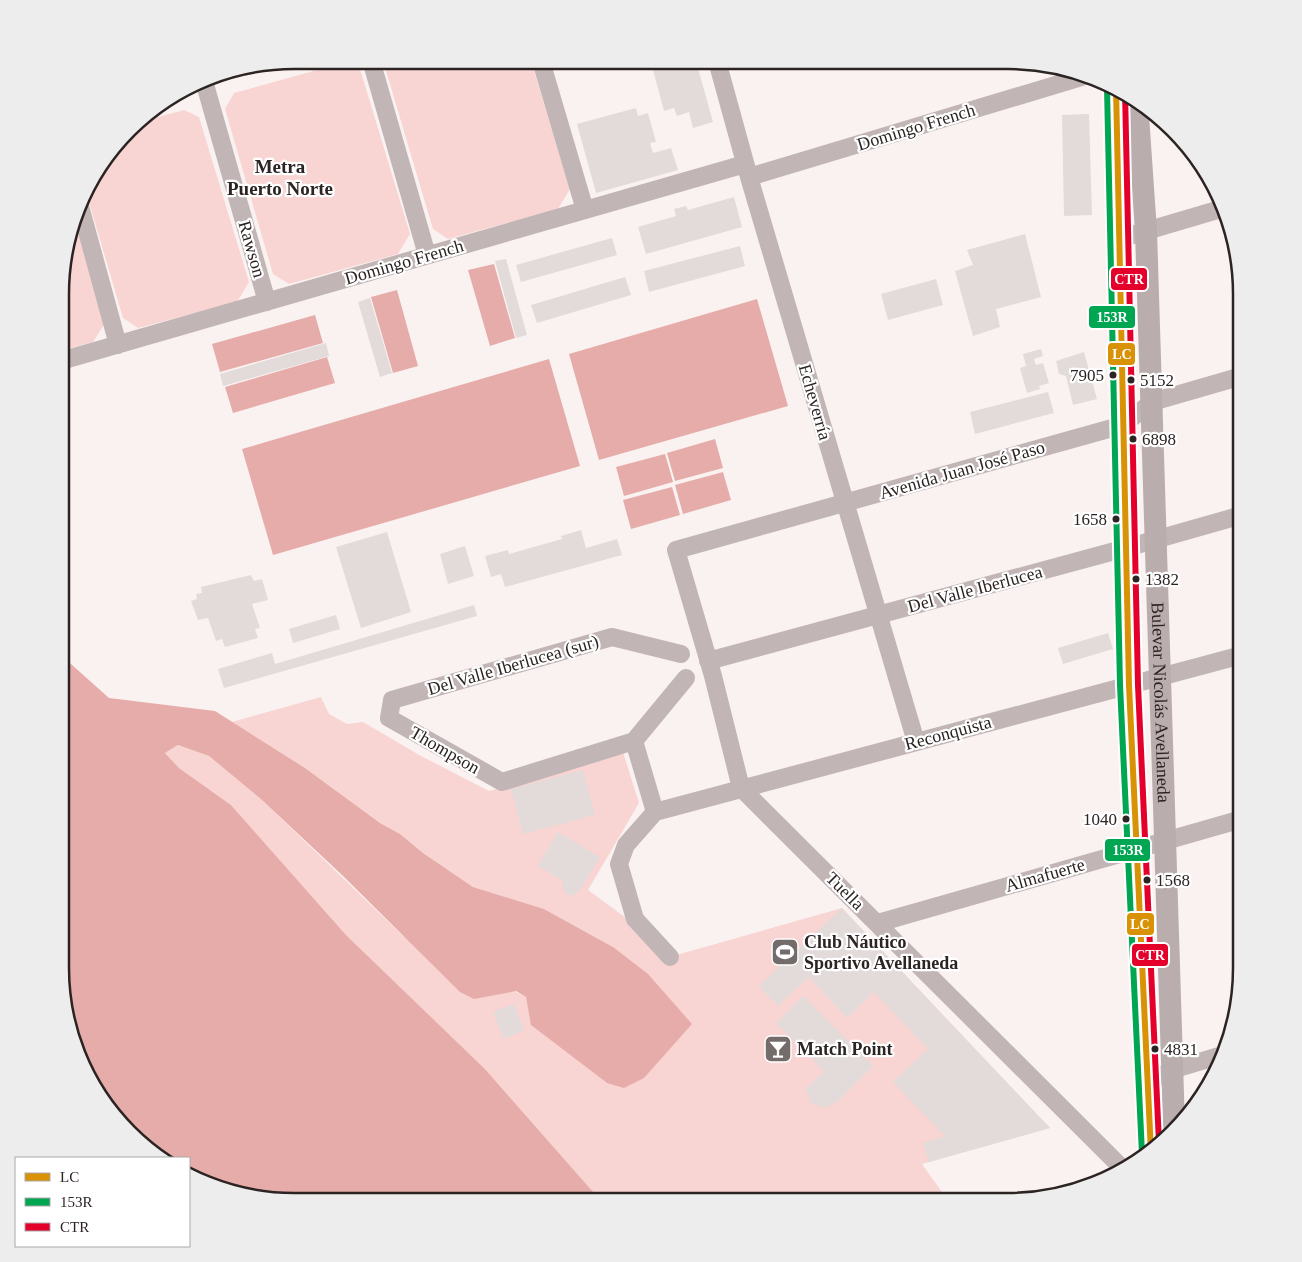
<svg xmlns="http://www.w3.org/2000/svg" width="1302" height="1262" font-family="'Times New Roman',serif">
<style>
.green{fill:#f8d5d2}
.water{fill:#e6aca9}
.building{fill:#e3dada}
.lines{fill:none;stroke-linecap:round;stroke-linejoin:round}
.minor{stroke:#c1b6b5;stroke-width:18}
.major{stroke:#baadad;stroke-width:22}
.bus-1-casing{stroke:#fff;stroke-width:10}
.bus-2-casing{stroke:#fff;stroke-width:10}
.bus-3-casing{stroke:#fff;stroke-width:10}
.bus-1{stroke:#d99205;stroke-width:6}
.bus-2{stroke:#00a651;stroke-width:6}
.bus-3{stroke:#e4002b;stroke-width:6}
.bus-dot{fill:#2c2323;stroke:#fff;stroke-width:2}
.labels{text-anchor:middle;stroke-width:4.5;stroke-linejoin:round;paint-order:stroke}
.bus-label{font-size:17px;fill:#2c2323;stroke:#fff;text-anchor:start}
.street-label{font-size:18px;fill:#2c2323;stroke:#fff}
.poi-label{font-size:18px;font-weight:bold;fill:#2c2323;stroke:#fff;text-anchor:start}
.neighbourhood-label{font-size:19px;font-weight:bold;fill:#2c2323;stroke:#fff}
.rim{fill:none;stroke:#2c2323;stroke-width:2.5}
.line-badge{stroke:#fff;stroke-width:2}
.badge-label{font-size:14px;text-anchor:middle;font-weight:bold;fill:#fff}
</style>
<rect width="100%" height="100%" fill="#faf2f1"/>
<path class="green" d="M386,60L531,61L570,189L558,209L448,239L433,229L384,64Z
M346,62L360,69L410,234L398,254L289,284L273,274L225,109L234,93Z
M184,110L199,117L249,282L237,302L138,328L123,318L86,192L91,177L136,123Z
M75,221L105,323L93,342L64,350V248Z
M321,697L329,714L347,724L363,722L421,756L489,791L623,752L639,803L588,890L633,923L666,958L842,908L1050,1128L922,1164L949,1202H602L485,1069L346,935L231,805L179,768L165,753L178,745L209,756L262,800L403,936L526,997L532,1025L607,1083L644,1078L658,1061L613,947L544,909L473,887L423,853L400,834L380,823L305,768L232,722Z"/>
<path class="water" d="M494,264L515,338L490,346L468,270Z
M397,290L418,366L393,373L371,297Z
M757,299L788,406L599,460L569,354Z
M315,315L323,343L220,372L212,344Z
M327,357L335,383L233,413L225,387Z
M549,359L580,466L273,555L242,449Z
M715,439L723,468L675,481L667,453Z
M665,454L673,482L624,496L616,467Z
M723,472L731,500L683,514L675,485Z
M672,487L680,515L631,529L623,500Z
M62,656L109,698L215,711L305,768L380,823L400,834L423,853L473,887L544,909L613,947L648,974L692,1024L644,1078L624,1088L607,1083L531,1025L526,997L516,991L474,999L460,992L342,875L262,800L209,756L178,745L165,753L179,768L231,805L346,935L485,1069L602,1202H279L190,1178L189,1158H166L108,1111L72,1044L60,983Z"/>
<path class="building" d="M685,61H696L713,122L693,128L689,112L677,116L674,108L664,111L653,70Z
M636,108L638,116L648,113L656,142L650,143L653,153L671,148L678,170L596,193L577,124Z
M1089,114L1092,215L1064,216L1062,115Z
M734,197L742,227L646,254L638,227L676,216L674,209L686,206L688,210Z
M1025,234L1041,297L996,309L1000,327L973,336L955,271L973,265L967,250Z
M612,238L617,255L521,282L516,265Z
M740,246L745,266L649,292L644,271Z
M506,259L527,335L516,338L495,261Z
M625,277L631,295L537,323L531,305Z
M936,279L943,305L888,320L881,294Z
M370,298L392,373L380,377L358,302Z
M326,343L329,356L223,386L220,374Z
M1041,349L1043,356L1034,359L1036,365L1043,363L1049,383L1039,386L1040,389L1027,393L1020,368L1026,366L1023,354Z
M1084,352L1097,399L1073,405L1066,376L1059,374L1056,361Z
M1048,392L1054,413L975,434L970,412Z
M581,530L586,548L617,539L622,555L505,587L501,574L491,577L485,556L508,550L509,554L562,539L561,536Z
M387,532L411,612L361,628L336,547Z
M465,546L474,576L448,584L440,554Z
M251,575L254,581L262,579L268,600L252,604L260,628L255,629L258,638L225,647L222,639L216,641L208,618L198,620L191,601L197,599L196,594L202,593L201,587Z
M474,605L477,616L224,688L218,669L272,653L275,664Z
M336,615L340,629L293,643L289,629Z
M1108,633L1113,649L1063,664L1058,648Z
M583,770L595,815L523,834L511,789Z
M558,832L600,857L579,891L572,896L565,893L562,885L563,881L538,866Z
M842,908L953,1026L1050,1128L929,1162L923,1143L945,1136L893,1082L928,1049L874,992L847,1018L809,977L778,1006L759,986Z
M803,996L873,1066L838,1101L825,1108L811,1103L806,1089L824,1071L776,1023Z
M514,1004L524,1030L504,1039L493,1012Z
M768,1038H779L790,1049L792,1060L777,1058L771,1052Z"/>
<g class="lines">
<path class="minor" d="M371,60L427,255
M541,61L585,210
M717,61L749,177L916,742
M204,81L267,302
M749,177L1082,77
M80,206L118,345
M1119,239L1224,208
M64,360L745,164
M681,654L612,637L392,700L389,718L502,782L634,741L686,678
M708,661L1126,548L1242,515
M634,741L655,812
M655,812L1242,655
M655,812L626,845L619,864L635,919L670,957
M878,923L1242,819
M1147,1083L1172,1070L1222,1055
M1123,1169L741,788L713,676L676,550L1123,425L1152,402L1242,376"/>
<g class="major">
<path d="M1116,88L1129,685L1151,1154"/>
<path id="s1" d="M1137,101L1146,231L1174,1126"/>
</g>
<g class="bus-1-casing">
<path id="bus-1" d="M1116,88L1129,685L1151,1153"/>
</g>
<g class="bus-2-casing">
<path id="bus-2" d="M1107,88L1120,685L1142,1154"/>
</g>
<g class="bus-3-casing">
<path id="bus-3" d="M1125,91L1138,685L1159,1143"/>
</g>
<use href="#bus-1" class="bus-1"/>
<use href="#bus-2" class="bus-2"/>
<use href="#bus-3" class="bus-3"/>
</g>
<defs>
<g id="stadium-square" transform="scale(1.4375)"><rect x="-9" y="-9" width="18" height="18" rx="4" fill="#746b6b" stroke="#fff"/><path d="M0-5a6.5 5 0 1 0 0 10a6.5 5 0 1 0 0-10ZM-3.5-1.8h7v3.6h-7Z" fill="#fff"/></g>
<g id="bar-square" transform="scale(1.4375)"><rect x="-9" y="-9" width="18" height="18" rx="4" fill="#746b6b" stroke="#fff"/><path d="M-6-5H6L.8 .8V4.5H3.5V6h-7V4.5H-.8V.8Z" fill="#fff"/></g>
</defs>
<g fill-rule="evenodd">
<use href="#stadium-square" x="785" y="952"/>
<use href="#bar-square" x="778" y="1049"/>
</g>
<g class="bus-dot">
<circle cx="1113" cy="375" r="4.5"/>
<circle cx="1131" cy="380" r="4.5"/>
<circle cx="1133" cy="439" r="4.5"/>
<circle cx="1116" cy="519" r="4.5"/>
<circle cx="1136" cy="579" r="4.5"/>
<circle cx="1126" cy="819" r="4.5"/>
<circle cx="1147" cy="880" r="4.5"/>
<circle cx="1155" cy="1049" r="4.5"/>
</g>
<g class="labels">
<g class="bus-label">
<text x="1104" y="381" text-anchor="end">7905</text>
<text x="1140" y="386">5152</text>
<text x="1142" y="445">6898</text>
<text x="1107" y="525" text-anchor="end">1658</text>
<text x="1145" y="585">1382</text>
<text x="1117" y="825" text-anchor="end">1040</text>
<text x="1156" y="886">1568</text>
<text x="1164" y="1055">4831</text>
</g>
<g class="street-label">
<text transform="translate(916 127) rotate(-17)" y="6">Domingo French</text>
<text transform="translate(252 249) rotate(74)" y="6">Rawson</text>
<text transform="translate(404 262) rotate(-16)" y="6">Domingo French</text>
<text transform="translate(815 402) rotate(74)" y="6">Echeverría</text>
<text transform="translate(962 470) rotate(-16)" y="6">Avenida Juan José Paso</text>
<text transform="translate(975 589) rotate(-15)" y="6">Del Valle Iberlucea</text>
<text transform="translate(513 665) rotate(-16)" y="6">Del Valle Iberlucea (sur)</text>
<text dy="6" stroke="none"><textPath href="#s1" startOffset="602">Bulevar Nicolás Avellaneda</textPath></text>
<text transform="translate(948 733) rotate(-15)" y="6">Reconquista</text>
<text transform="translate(445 750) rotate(30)" y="6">Thompson</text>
<text transform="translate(1045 875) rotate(-16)" y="6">Almafuerte</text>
<text transform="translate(845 891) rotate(45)" y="6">Tuella</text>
</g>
<g class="poi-label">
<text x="804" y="948">Club Náutico<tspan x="804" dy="21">Sportivo Avellaneda</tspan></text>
<text x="797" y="1055">Match Point</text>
</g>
<g class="neighbourhood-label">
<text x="280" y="173">Metra<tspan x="280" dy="22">Puerto Norte</tspan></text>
</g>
</g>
<path d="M0 0H1302V1262H0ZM294 69H1008A225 225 0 0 1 1233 294V968A225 225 0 0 1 1008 1193H294A225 225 0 0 1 69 968V294A225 225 0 0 1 294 69Z" fill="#eeeded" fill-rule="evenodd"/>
<path class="rim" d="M294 69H1008A225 225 0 0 1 1233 294V968A225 225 0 0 1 1008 1193H294A225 225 0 0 1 69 968V294A225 225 0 0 1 294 69Z"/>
<g class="line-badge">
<rect x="1110" y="267" width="38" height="24" rx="5" fill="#e4002b"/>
<rect x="1088" y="305" width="48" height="24" rx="5" fill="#00a651"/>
<rect x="1107" y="342" width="29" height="24" rx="5" fill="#d99205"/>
<rect x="1104" y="838" width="47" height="24" rx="5" fill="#00a651"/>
<rect x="1126" y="912" width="29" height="24" rx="5" fill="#d99205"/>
<rect x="1131" y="943" width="38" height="24" rx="5" fill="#e4002b"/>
</g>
<g class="badge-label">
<text x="1129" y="284">CTR</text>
<text x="1112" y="322">153R</text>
<text x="1122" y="359">LC</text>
<text x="1128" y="855">153R</text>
<text x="1140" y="929">LC</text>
<text x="1150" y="960">CTR</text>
</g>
<rect x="15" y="1157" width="175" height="90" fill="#ffffff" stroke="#aba7a7"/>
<rect x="25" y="1173" width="25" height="8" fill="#d99205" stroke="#aba7a7"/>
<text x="60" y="1182" font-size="15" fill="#2c2323">LC</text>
<rect x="25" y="1198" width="25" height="8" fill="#00a651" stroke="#aba7a7"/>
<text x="60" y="1207" font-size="15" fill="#2c2323">153R</text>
<rect x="25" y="1223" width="25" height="8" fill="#e4002b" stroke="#aba7a7"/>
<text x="60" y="1232" font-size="15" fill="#2c2323">CTR</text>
</svg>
